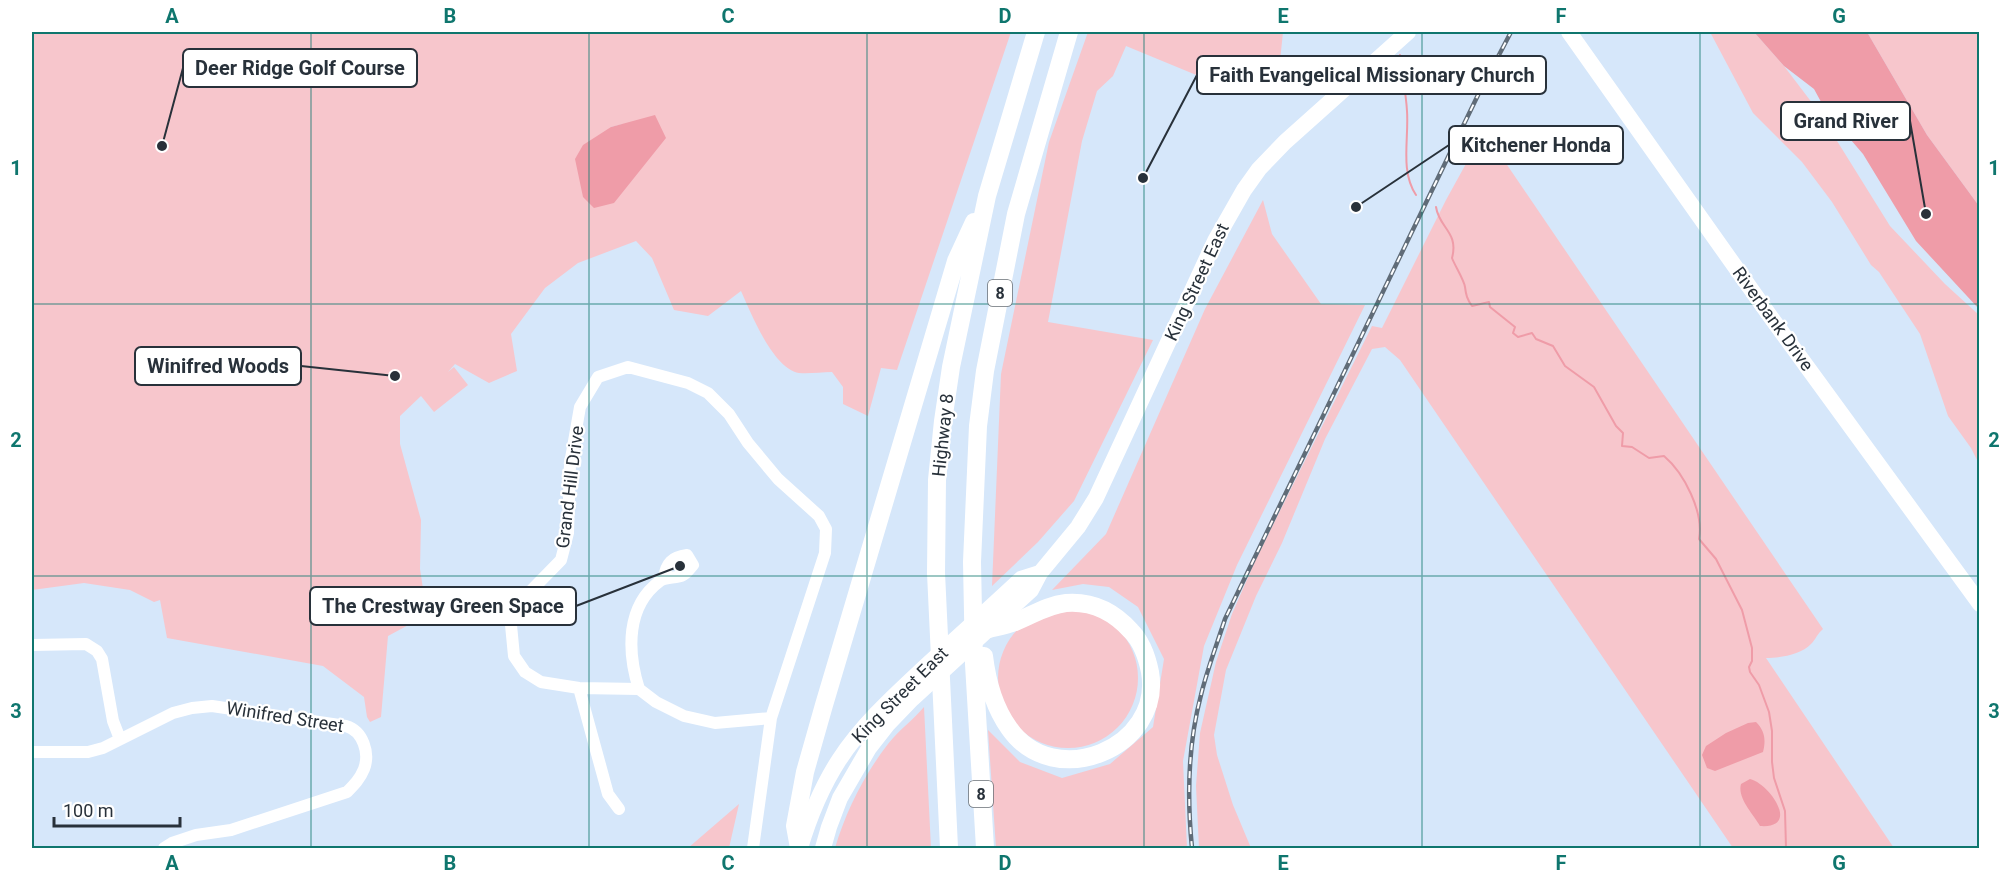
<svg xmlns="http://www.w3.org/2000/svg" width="2011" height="880" font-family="Roboto,sans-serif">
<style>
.green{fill:#f7c6cc;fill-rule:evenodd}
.water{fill:#ef9ca8}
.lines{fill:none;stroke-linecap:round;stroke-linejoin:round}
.stream{stroke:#ef9ca8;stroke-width:2}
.minor{stroke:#fff;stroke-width:12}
.major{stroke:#fff;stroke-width:16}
.highway{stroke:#fff;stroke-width:18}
.rail-casing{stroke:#606c78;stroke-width:4.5}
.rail{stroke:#fff;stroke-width:2;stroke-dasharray:7;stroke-linecap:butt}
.grid{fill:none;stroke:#0f766e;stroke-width:1.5;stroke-opacity:0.55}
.labels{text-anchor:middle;stroke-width:4.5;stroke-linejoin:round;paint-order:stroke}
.shield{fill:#fff;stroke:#686f75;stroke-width:1.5}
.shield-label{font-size:16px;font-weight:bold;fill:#28313a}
.street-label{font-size:18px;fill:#28313a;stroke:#fff}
.leader{fill:none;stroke:#28313a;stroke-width:2}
.callout-dot{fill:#28313a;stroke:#fff;stroke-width:2}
.callout{fill:#fff;stroke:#28313a;stroke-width:2}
.callout-label{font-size:20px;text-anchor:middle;font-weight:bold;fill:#28313a}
.neatline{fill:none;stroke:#0f766e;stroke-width:2}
.grid-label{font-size:20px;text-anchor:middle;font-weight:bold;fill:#0f766e}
</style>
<rect width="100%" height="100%" fill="#d6e7fa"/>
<path class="green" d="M32,32H1011L897,370L881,368L868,416L843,404V387L832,372C821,372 809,374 799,373C773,369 751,313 741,291L708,316L674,310L652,258L636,241L578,263L545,288L511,334L517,371L489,383L455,364L448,372L454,367L468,385L434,412L421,396L400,416V444L421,520L420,569L427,615L388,636L381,717L370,722L367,717L364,697L323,666L167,638L160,600L154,602L130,590L84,583L32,590ZM623,124L614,203L611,127Z
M1088,32H1283L1280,61L1235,91L1126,46L1113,76L1097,91L1082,141L1048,322L1153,340L1074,501L1038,542L992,586L1001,374L1049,142Z
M1710,32H1754L1784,66L1819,112L1890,226L1945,284L1979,315V464L1971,448L1948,416L1920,334L1879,272L1871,265L1832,202L1802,162L1753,113Z
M1867,32H1979V206L1927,135Z
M1484,131L1823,629C1817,634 1816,639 1811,644C1801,655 1779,658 1766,658L1894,848H1733L1400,360L1385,347L1372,349L1325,439L1282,543L1256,596L1226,670L1214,735L1217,755L1233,805L1251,848H1199L1196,786L1200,733L1216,662L1232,614L1256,559L1372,326L1382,328L1446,200Z
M1263,200L1272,234L1321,304L1365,305L1237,565L1204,646L1183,761L1187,848H996L988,730L1020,762L1062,778L1110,764L1153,727L1164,659L1138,607L1109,587L1083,584L1052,590L1106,534L1205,309Z
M998 678a70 70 0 1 1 140 0a70 70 0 1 1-140 0Z
M924,707L931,848H835C846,811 864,775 888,744C899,730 912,721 924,707Z
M739,804L729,848H688Z"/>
<path class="water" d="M1754,32H1867L1927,135L1979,206V309L1916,241L1863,154L1826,111L1814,89L1784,66Z
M655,115L666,138L614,203L594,208L583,197L575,159L583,145L611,127Z
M1756,722C1765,731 1766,740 1763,752L1715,771L1707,768L1702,755L1706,746L1726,733L1748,723Z
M1750,779C1770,784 1801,829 1760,826C1753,814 1737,798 1741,784Z"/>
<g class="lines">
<path class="stream" d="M1400,55C1402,74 1406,93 1407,111C1409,139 1400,171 1416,195
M1436,207C1439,228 1459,232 1452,258C1455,266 1464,280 1465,287C1466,295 1467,299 1472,306L1489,302L1490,307L1515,327L1513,333L1518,337L1532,333L1536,339L1553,346L1565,366L1594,387L1616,426L1623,433L1622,446L1632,447L1649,458L1664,456C1684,473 1704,512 1699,539L1716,559L1742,610L1752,648V661L1749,667L1750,672L1759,685L1769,712L1772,731V762L1774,778L1785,811L1786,848"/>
<path class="minor" d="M32,645L86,644L97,651L102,659L113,721L120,739
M579,688L608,794L619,809
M639,689C627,651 626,606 660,581C667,576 676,579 683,575C686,574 690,568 693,565L687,555C672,557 666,563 664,578
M32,752H88L103,748L173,713L192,708L212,706L346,726C363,731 370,753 364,769C360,779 354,785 347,792L231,830L196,835L172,843L164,848
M753,848L771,718L825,553L826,529L819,516L778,479L748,443L729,414L708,393L688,383L628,367L598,377L580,407L570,464L568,533L561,560L518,604L511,625L514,656L525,672L541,682L579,688L639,689L656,702L684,716L715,723L771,718"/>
<path class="major" d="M1569,32L1770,316L1980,604
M800,848C809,818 821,788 839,760C863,723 897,693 929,663C960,635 991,607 1021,579L1040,573
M823,848L829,827L840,798L869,748L887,725L912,699L1031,590L1040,573L1078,527L1096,498L1215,241L1244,190L1259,169L1285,142L1408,32"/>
<path class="highway" d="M984,656C987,681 994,707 1009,728C1054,793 1163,748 1150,672C1147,657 1142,642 1131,631C1114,612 1092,601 1066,603C1047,605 1033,615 1015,622C1007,625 997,627 989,629
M799,848L795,826L805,772L824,705L956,261L974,222
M949,848L936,573L937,480L943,421L951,367L987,196L1036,32
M985,848L974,664L972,562L978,426L985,371L1016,214L1069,32"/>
<g class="rail-casing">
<path id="rail" d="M1192,848C1187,798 1188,744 1201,695C1207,670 1217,644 1225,619L1478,95L1511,32"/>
</g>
<use href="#rail" class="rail"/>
</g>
<path class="grid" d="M311,32V848M589,32V848M867,32V848M1144,32V848M1422,32V848M1700,32V848M32,304H1980M32,576H1980"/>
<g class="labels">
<g class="shield">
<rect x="988" y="280" width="24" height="26" rx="4.5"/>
<rect x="969" y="781" width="24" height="26" rx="4.5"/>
</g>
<g class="shield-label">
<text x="1000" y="299">8</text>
<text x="981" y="800">8</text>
</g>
<g class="street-label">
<text transform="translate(1197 282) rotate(-65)" y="6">King Street East</text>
<text transform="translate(1773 319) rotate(54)" y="6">Riverbank Drive</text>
<text transform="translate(943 435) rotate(-84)" y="6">Highway 8</text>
<text transform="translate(570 487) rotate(-83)" y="6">Grand Hill Drive</text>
<text transform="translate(900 695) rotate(-45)" y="6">King Street East</text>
<text transform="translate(285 717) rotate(9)" y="6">Winifred Street</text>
</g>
</g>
<path class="leader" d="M162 146L183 68M1143 178L1197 75M1926 214L1910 121M1356 207L1449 145M395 376L301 366M680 566L576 606"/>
<g class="callout-dot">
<circle cx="162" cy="146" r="6"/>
<circle cx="1143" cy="178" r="6"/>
<circle cx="1926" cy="214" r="6"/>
<circle cx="1356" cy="207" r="6"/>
<circle cx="395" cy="376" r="6"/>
<circle cx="680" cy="566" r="6"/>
</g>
<g class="callout">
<rect x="183" y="49" width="234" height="38" rx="6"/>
<rect x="1197" y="56" width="349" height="38" rx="6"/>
<rect x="1781" y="102" width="129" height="38" rx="6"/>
<rect x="1449" y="126" width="174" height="38" rx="6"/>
<rect x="135" y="347" width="166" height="38" rx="6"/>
<rect x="310" y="587" width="266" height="38" rx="6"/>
</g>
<g class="callout-label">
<text x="300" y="75">Deer Ridge Golf Course</text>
<text x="1372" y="82">Faith Evangelical Missionary Church</text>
<text x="1846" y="128">Grand River</text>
<text x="1536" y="152">Kitchener Honda</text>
<text x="218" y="373">Winifred Woods</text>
<text x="443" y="613">The Crestway Green Space</text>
</g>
<rect width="2011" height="880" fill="none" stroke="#ffffff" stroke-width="66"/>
<path d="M54 817v9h126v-9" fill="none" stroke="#28313a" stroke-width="3"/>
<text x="63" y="817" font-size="18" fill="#28313a" stroke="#ffffff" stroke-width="4.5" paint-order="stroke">100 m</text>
<rect x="33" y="33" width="1945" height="814" class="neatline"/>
<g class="grid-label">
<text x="172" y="23">A</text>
<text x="450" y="23">B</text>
<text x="728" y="23">C</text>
<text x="1005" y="23">D</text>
<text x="1283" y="23">E</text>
<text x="1561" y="23">F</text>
<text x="1839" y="23">G</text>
<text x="16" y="175">1</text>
<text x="1994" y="175">1</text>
<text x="16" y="447">2</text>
<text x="1994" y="447">2</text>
<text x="16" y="718">3</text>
<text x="1994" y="718">3</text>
<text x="172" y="870">A</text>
<text x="450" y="870">B</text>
<text x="728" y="870">C</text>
<text x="1005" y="870">D</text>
<text x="1283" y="870">E</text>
<text x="1561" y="870">F</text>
<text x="1839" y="870">G</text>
</g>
</svg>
